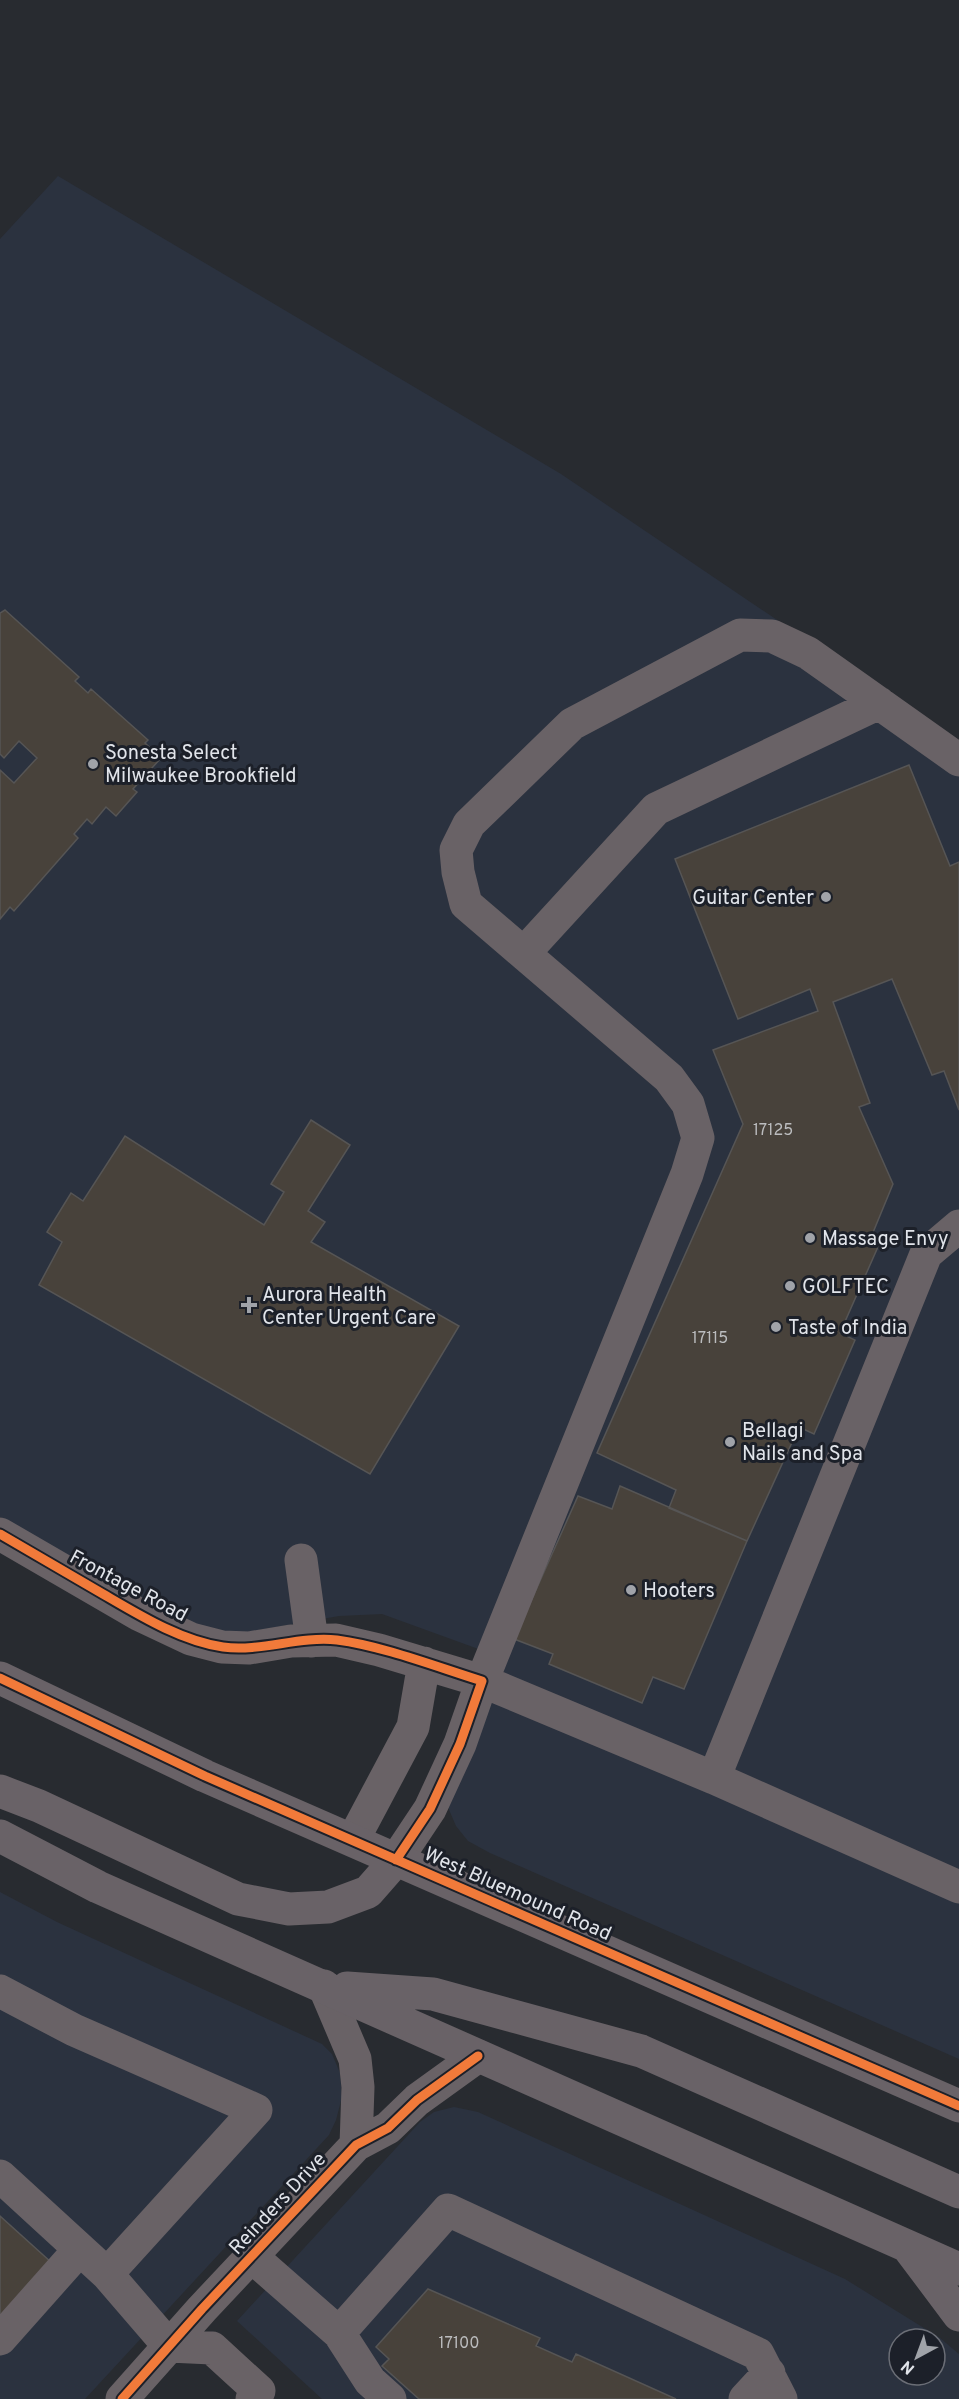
<svg xmlns="http://www.w3.org/2000/svg" width="959" height="2399" font-family="Overpass,sans-serif">
<style>
.built{fill:#2b323f;fill-rule:evenodd}
.building{fill:#48423b;stroke:#565555;stroke-width:1.5}
.lines{fill:none;stroke-linecap:round;stroke-linejoin:round}
.minor{stroke:#696266;stroke-width:33}
.major{stroke:#696267;stroke-width:33}
.cycleway-casing{stroke:#1c2029;stroke-width:13}
.cycleway{stroke:#f17a3a;stroke-width:9}
.poi-dot{fill:#a0a3a9;stroke:#1c2029;stroke-width:2}
.labels{text-anchor:middle;stroke-width:6;stroke-linejoin:round;paint-order:stroke}
.number-label{font-size:16px;fill:#bbbcbe}
.poi-label{font-size:20px;fill:#e1e4ea;stroke:#1c2029;text-anchor:start}
.street-label{font-size:20px;fill:#e1e4ea;stroke:#1c2029}
</style>
<rect width="100%" height="100%" fill="#282b30"/>
<path class="built" d="M58,176L561,474L959,743V2059L490,1853L468,1841L456,1826L447,1805L506,1659L382,1614L339,1616L231,1635L184,1621L99,1575L0,1517V239Z
M0,1892L57,1922L322,2044L332,2054L340,2073L342,2097L336,2120L329,2135L85,2399H0Z
M454,2107L478,2112L845,2279L940,2338L959,2354V2399H322L237,2321L420,2122L434,2112ZM899,2339H935V2375H899Z"/>
<path class="building" d="M5,610L79,677L75,681L88,693L91,689L148,740L145,743L161,758L133,789L137,792L116,816L106,807L92,824L87,819L74,834L78,838L14,911L10,907L0,919V770L14,783L37,758L19,741L4,758L0,754V613Z
M909,765L950,866L959,862V1110L944,1071L932,1075L892,979L833,1002L870,1103L859,1107L893,1184L872,1235L881,1240L840,1333L855,1340L814,1434L799,1427L747,1541L669,1508L676,1490L597,1453L743,1124L713,1050L818,1011L810,989L738,1019L675,859Z
M311,1120L350,1145L308,1211L325,1222L311,1242L459,1326L370,1474L39,1285L62,1242L47,1232L71,1193L83,1201L125,1136L264,1225L284,1192L271,1184Z
M620,1486L747,1541L684,1689L653,1677L642,1703L549,1664L553,1654L514,1639L578,1496L612,1509Z
M0,2216L52,2263L0,2321Z
M428,2289L540,2338L536,2346L572,2362L576,2354L676,2399H419L382,2366L389,2359L376,2347Z"/>
<g class="lines">
<path class="minor" d="M524,953L656,809L879,703
M959,1226L926,1254L714,1778L959,1887
M0,1534L138,1614L191,1639L222,1647L249,1648L291,1641L336,1640L379,1650L482,1681L714,1778
M301,1560L312,1641
M353,1840L413,1727L424,1663
M396,1860L430,1809L460,1744L482,1681L687,1174L698,1138L688,1104L669,1078L466,904L458,872L456,850L469,824L572,724L740,635L772,636L808,653L959,760
M324,1986L355,2059L358,2087L356,2145
M0,1991L74,2030L256,2110L107,2274
M0,2176L107,2274L169,2346L212,2348L259,2391L252,2399
M251,2256L339,2333L448,2210L758,2354L781,2399
M339,2333L370,2381L390,2399
M0,2339L80,2249
M122,2399L202,2309L356,2145L388,2128L417,2100L478,2056
M745,2399L769,2373"/>
<path class="major" d="M0,1678L205,1776L959,2106
M0,1791L39,1806L238,1899L289,1909L328,1907L368,1892L396,1860
M0,1836L98,1887L959,2269
M347,1988L433,1994L641,2051L959,2192
M908,2247L959,2315"/>
<g class="cycleway-casing">
<path id="cycleway" d="M0,1534C34,1554 69,1574 103,1594C139,1615 181,1641 223,1647C261,1652 298,1636 337,1640C383,1646 437,1667 482,1681L460,1744L430,1809L396,1860
M0,1678L205,1776L959,2106
M122,2399L202,2309L356,2145L388,2128L417,2100L478,2056"/>
</g>
<use href="#cycleway" class="cycleway"/>
</g>
<g class="poi-dot">
<circle cx="93" cy="764" r="6"/>
<circle cx="826" cy="897" r="6"/>
<circle cx="810" cy="1238" r="6"/>
<circle cx="790" cy="1286" r="6"/>
<path d="M246 1296h6v6h6v6h-6v6h-6v-6h-6v-6h6z"/>
<circle cx="776" cy="1327" r="6"/>
<circle cx="730" cy="1442" r="6"/>
<circle cx="631" cy="1590" r="6"/>
</g>
<g class="labels">
<g class="number-label">
<text x="773" y="1135">17125</text>
<text x="710" y="1343">17115</text>
<text x="459" y="2348">17100</text>
</g>
<g class="poi-label">
<text x="105" y="759">Sonesta Select<tspan x="105" dy="23">Milwaukee Brookfield</tspan></text>
<text x="814" y="904" text-anchor="end">Guitar Center</text>
<text x="822" y="1245">Massage Envy</text>
<text x="802" y="1293">GOLFTEC</text>
<text x="262" y="1301">Aurora Health<tspan x="262" dy="23">Center Urgent Care</tspan></text>
<text x="788" y="1334">Taste of India</text>
<text x="742" y="1437">Bellagi<tspan x="742" dy="23">Nails and Spa</tspan></text>
<text x="643" y="1597">Hooters</text>
</g>
<g class="street-label">
<text transform="translate(129 1585) rotate(28)" y="7">Frontage Road</text>
<text transform="translate(518 1893) rotate(24)" y="7">West Bluemound Road</text>
<text transform="translate(277 2203) rotate(-47)" y="7">Reinders Drive</text>
</g>
</g>
<g transform="translate(917 2357) rotate(221)"><circle r="28" fill="#1c2029" stroke="#6b6e76" stroke-width="1.5"/>
<path d="M0-4.5L10 22L0 15L-10 22Z" fill="#a0a3a9"/>
<text y="-9" font-size="16" font-weight="bold" text-anchor="middle" fill="#e1e4ea">N</text>
</g>
</svg>
